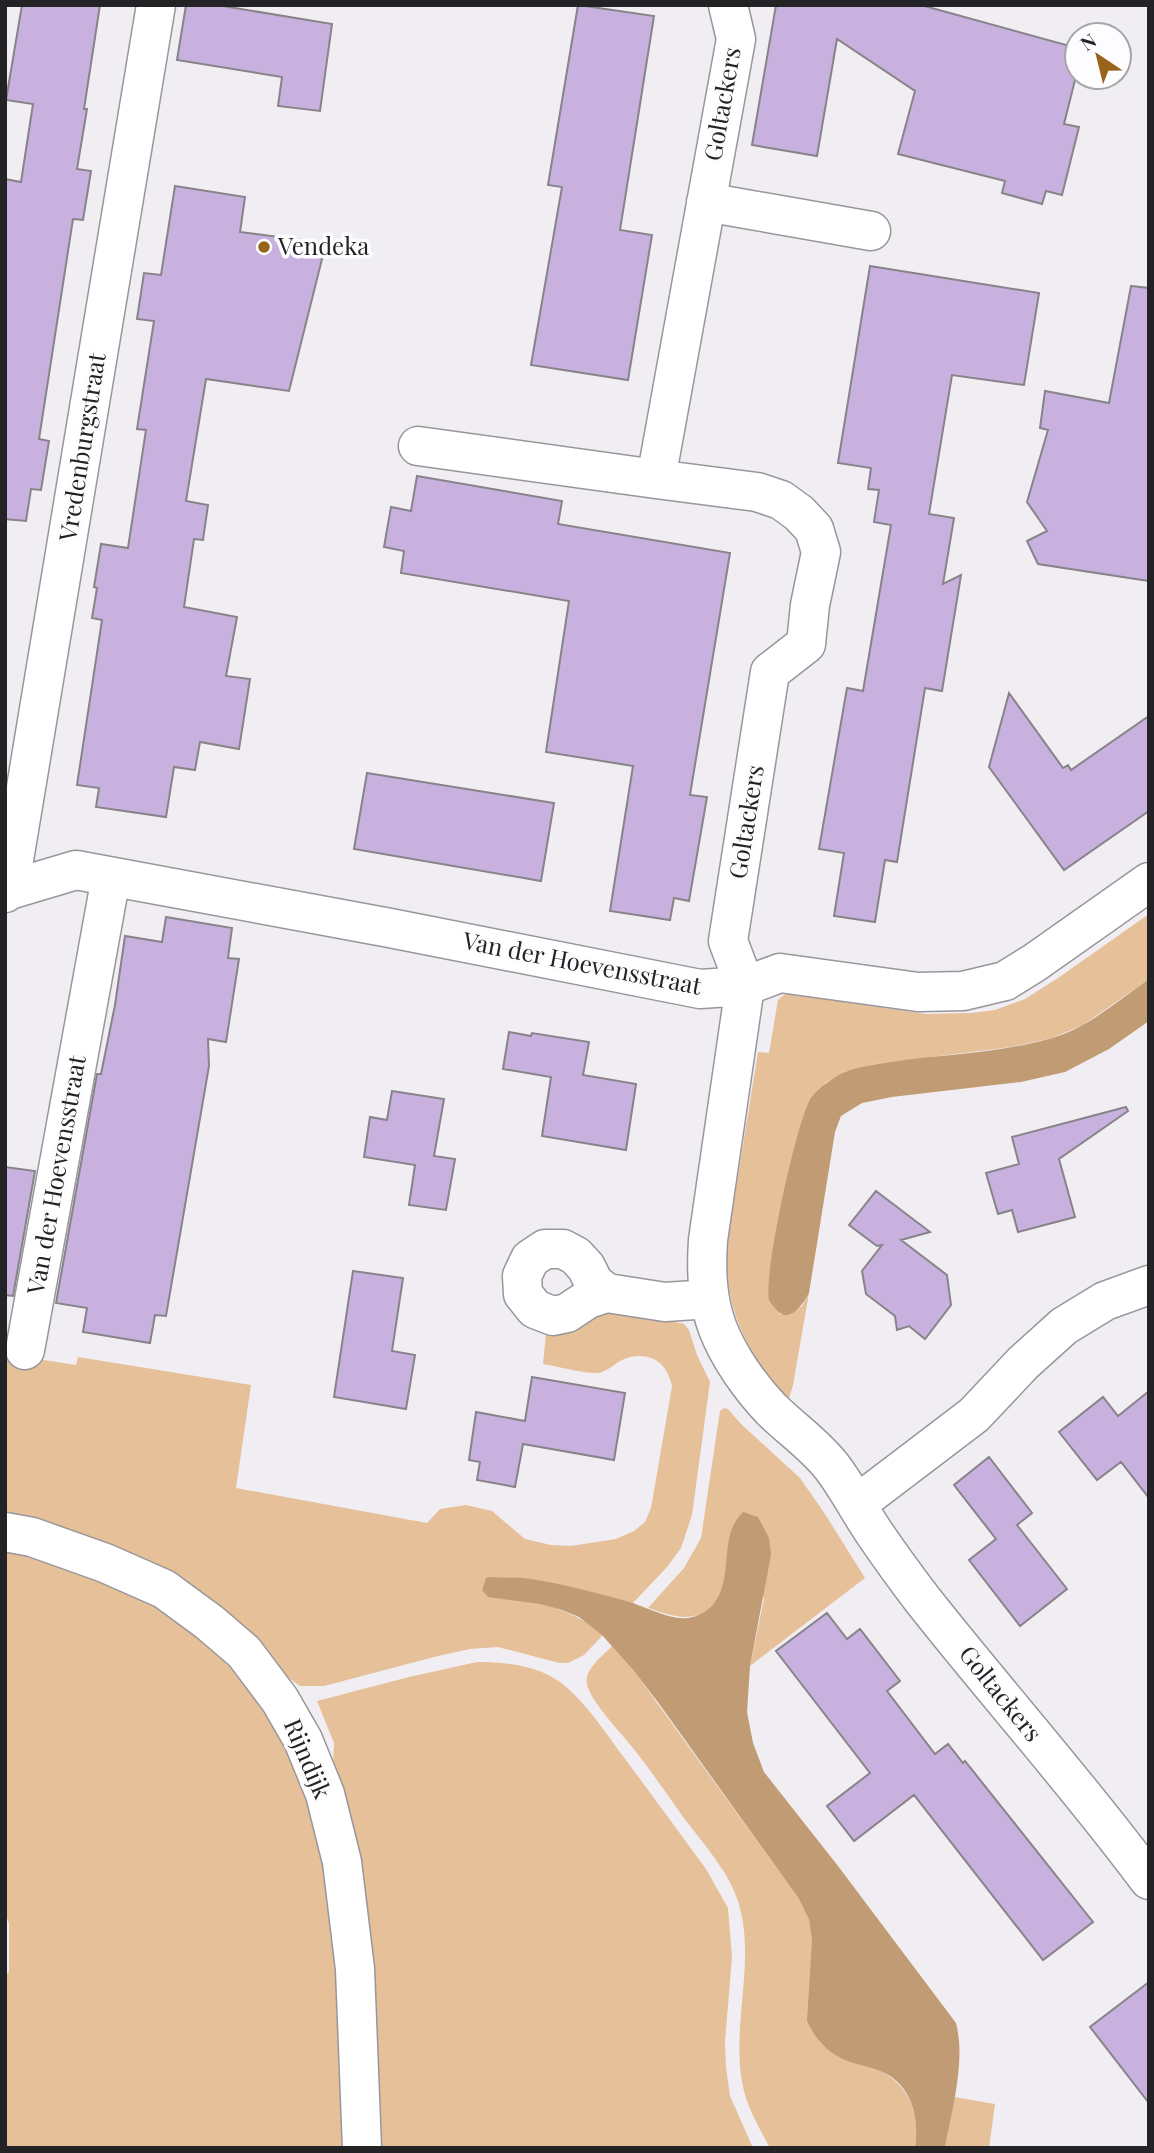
<svg xmlns="http://www.w3.org/2000/svg" width="1154" height="2153" font-family="'Playfair Display',serif">
<style>
.green{fill:#e5c099}
.water{fill:#c09b74}
.building{fill:#c9b1df;stroke:#878489;stroke-width:2}
.lines{fill:none;stroke-linecap:round;stroke-linejoin:round}
.minor-casing{stroke:#99969b;stroke-width:41}
.tertiary-casing{stroke:#99969b;stroke-width:41}
.minor{stroke:#fff;stroke-width:38}
.tertiary{stroke:#fff;stroke-width:38}
.poi-dot{fill:#99631c;stroke:#fdfcfe;stroke-width:2.5}
.labels{text-anchor:middle;stroke-width:7;stroke-linejoin:round;paint-order:stroke}
.street-label{font-size:24px;fill:#232224;stroke:#fdfcfe}
.poi-label{font-size:24px;fill:#232224;stroke:#fdfcfe;text-anchor:start}
</style>
<rect width="100%" height="100%" fill="#f1eef3"/>
<path class="green" d="M1149,914V979L1083,1025L1052,1038L1011,1047L875,1064L847,1071L825,1083L779,1314L790,1315L802,1306L809,1293L793,1385L788,1402C748,1351 727,1318 726,1251L758,1052L769,1053L778,1000L784,995L789,994L926,1014L971,1013L995,1010L1025,999L1058,978Z
M614,1308L684,1324L689,1330L697,1355L710,1382L692,1515L681,1548L667,1567L633,1603L536,1580L486,1578L482,1590C523,1600 570,1605 603,1635L584,1655L568,1663H559L498,1647L470,1649L438,1656L324,1686H300L270,1665L5,1522V1354L76,1365L78,1357L251,1385L236,1488L427,1523L440,1509L466,1505L492,1511L525,1539L551,1545L571,1546L616,1539L634,1531L645,1522L651,1508L672,1386C667,1363 651,1351 627,1358C617,1361 609,1371 598,1373C586,1374 556,1366 543,1364L546,1333Z
M724,1408L728,1409L741,1424L800,1478L825,1514L865,1578L750,1666L764,1599L743,1512C716,1537 739,1584 710,1608C690,1624 670,1615 648,1608L684,1568L701,1538L720,1411Z
M5,1549L124,1589L179,1621L222,1654L282,1733L324,1846L338,1940L352,2148H5V1977L9,1972V1924L5,1911Z
M612,1646L634,1671L799,1899L809,1920L812,1940L877,2069C910,2085 920,2113 915,2148H770C757,2124 744,2102 741,2075C732,2006 765,1935 724,1872C712,1853 697,1835 683,1817C667,1794 651,1771 633,1748C622,1734 590,1701 587,1684C584,1669 603,1656 612,1646Z
M477,1662C505,1662 537,1665 560,1682C584,1700 605,1732 623,1756C651,1794 679,1832 706,1869L728,1908L732,1957L725,2042L726,2067L730,2096L753,2148H376L332,1785L334,1743L317,1701L409,1677Z
M954,2097L995,2104L989,2148H945Z"/>
<path class="water" d="M1149,979V1021L1109,1049L1065,1072L1021,1082L892,1097L862,1103L841,1116L835,1132L809,1293C802,1306 788,1326 775,1308C774,1307 769,1301 769,1300C763,1276 797,1119 811,1098C820,1086 836,1075 850,1070C870,1064 891,1062 912,1059C958,1054 1005,1051 1049,1039C1087,1029 1117,1001 1149,979Z
M743,1512L758,1517L769,1538L771,1555L750,1666L747,1712L753,1743L764,1772L838,1866L956,2023C966,2062 952,2108 945,2148H915C920,2114 910,2080 875,2069C863,2065 849,2063 839,2057C824,2049 814,2036 807,2021L812,1940L809,1920L799,1899L660,1705L634,1671L602,1635L579,1617L562,1610L540,1604L488,1597L482,1590L486,1578L489,1577C505,1578 521,1577 537,1580C567,1585 597,1593 626,1601C645,1606 668,1620 688,1618C697,1617 710,1610 715,1602C734,1576 718,1535 743,1512Z"/>
<path class="building" d="M22,5H100L84,109H87L77,169L91,171L83,220L73,219L39,439L49,441L41,490L31,489L26,521L5,519V179L21,182L33,104L6,100Z
M186,5H217L332,24L320,111L278,106L282,77L177,60Z
M578,5L654,16L620,230L652,235L628,380L531,365L562,187L548,185Z
M776,5H921L1077,48V72L1064,124L1079,127L1062,195L1046,191L1042,204L1002,193L1005,181L898,154L915,91L837,39L817,156L752,145Z
M175,186L245,197L240,232L326,243L289,391L206,379L186,501L208,505L203,540L194,539L184,607L237,617L226,676L250,679L239,749L200,742L195,770L174,767L166,817L96,807L99,788L77,785L102,620L92,618L97,588L94,587L101,544L128,548L146,430L137,429L154,321L137,319L144,273L161,275Z
M870,266L1039,293L1024,385L952,375L929,514L954,518L943,584L961,575L942,691L925,688L897,862L885,860L875,922L834,916L844,853L819,849L847,688L863,691L891,525L874,522L879,490L868,489L871,468L838,463Z
M1131,286L1149,288V581L1038,564L1027,541L1047,531L1027,502L1048,430L1040,428L1045,391L1109,403Z
M417,476L562,501L558,524L730,553L690,795L707,797L689,901L674,898L670,920L610,911L633,766L546,752L569,601L401,573L404,551L384,547L391,507L411,511Z
M1009,693L1063,768L1068,765L1071,770L1149,716V811L1064,870L989,767Z
M367,773L554,803L541,881L354,849Z
M166,917L232,928L228,958L239,959L226,1042L208,1039L209,1066L166,1316L155,1315L150,1343L83,1332L87,1308L56,1303L97,1074H101L115,1005L125,936L162,942Z
M509,1032L531,1036L532,1033L589,1042L583,1075L636,1084L626,1150L542,1136L551,1077L503,1069Z
M392,1091L444,1099L434,1156L455,1159L446,1210L409,1205L415,1165L364,1157L370,1117L387,1120Z
M1126,1107L1128,1111L1059,1159L1075,1217L1018,1232L1012,1210L998,1214L986,1173L1019,1164L1012,1137Z
M5,1167L35,1171L13,1296L5,1295Z
M876,1191L930,1232L901,1240L947,1275L951,1305L925,1339L909,1326L897,1330L895,1316L866,1294L862,1271L882,1245L877,1246L849,1225Z
M353,1271L403,1278L392,1351L415,1355L406,1409L334,1397Z
M532,1377L625,1393L614,1460L523,1444L515,1487L477,1480L480,1462L469,1460L476,1412L525,1421Z
M1149,1391V1498L1121,1462L1097,1480L1059,1432L1103,1397L1118,1416Z
M989,1457L1032,1513L1017,1525L1067,1589L1020,1626L969,1560L996,1539L954,1485Z
M827,1613L847,1639L860,1629L900,1681L887,1691L935,1754L948,1744L963,1763L965,1761L1093,1922L1043,1960L914,1795L854,1841L827,1806L870,1773L776,1651Z
M1149,1982V2103L1090,2027Z"/>
<g class="lines">
<g class="minor-casing">
<path id="minor" d="M728,5L736,39L656,479L757,492L781,500L799,513L814,529L821,552L810,605L806,644L770,672L728,941L745,986L708,1240C706,1271 707,1300 718,1329C729,1357 750,1387 771,1409C791,1429 814,1444 832,1467C848,1488 860,1512 875,1534C890,1556 906,1578 922,1599C996,1693 1077,1783 1149,1880
M706,202L871,231
M418,446L656,479
M9,890L156,5
M5,893L9,890L76,870L390,928L700,989L745,986L780,973L918,992L963,991L1005,981L1034,963L1149,882
M607,1293L588,1299L567,1313L553,1316L535,1309L523,1294L522,1276L530,1259L545,1249H563L576,1256L586,1267L594,1283L607,1293L665,1302L710,1299
M25,1350L111,877
M857,1504L974,1415L1023,1363L1064,1326L1105,1301L1149,1285"/>
</g>
<g class="tertiary-casing">
<path id="tertiary" d="M5,1532L32,1537L105,1563L164,1589L209,1622L244,1652L280,1700L303,1740L325,1794L342,1862L355,1969L362,2148"/>
</g>
<use href="#minor" class="minor"/>
<use href="#tertiary" class="tertiary"/>
</g>
<circle class="poi-dot" cx="264" cy="247" r="7"/>
<g class="labels">
<g class="street-label">
<text transform="translate(723 104) rotate(-80)" y="8">Goltackers</text>
<text transform="translate(83 447) rotate(-81)" y="8">Vredenburgstraat</text>
<text transform="translate(747 822) rotate(-81)" y="8">Goltackers</text>
<text transform="translate(582 964) rotate(11)" y="8">Van der Hoevensstraat</text>
<text transform="translate(57 1175) rotate(-80)" y="8">Van der Hoevensstraat</text>
<text transform="translate(1000 1694) rotate(51)" y="8">Goltackers</text>
<text transform="translate(307 1759) rotate(67)" y="8">Rijndijk</text>
</g>
<g class="poi-label">
<text x="278" y="255">Vendeka</text>
</g>
</g>
<rect width="1154" height="2153" fill="none" stroke="#232224" stroke-width="14"/>
<g transform="translate(1098 56) rotate(325)"><circle r="33" fill="#fdfcfe" stroke="#a6a5a7" stroke-width="2"/>
<path d="M0-5L12 26L0 18L-12 26Z" fill="#99631c"/>
<text y="-10" font-size="19" font-weight="bold" text-anchor="middle" fill="#232224">N</text>
</g>
</svg>
